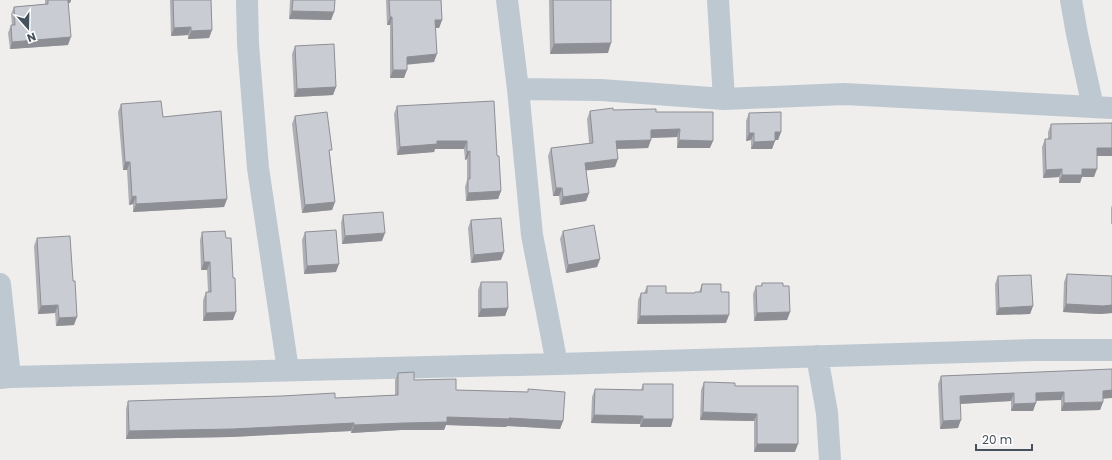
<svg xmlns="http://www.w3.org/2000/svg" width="1112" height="460" font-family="Poppins,sans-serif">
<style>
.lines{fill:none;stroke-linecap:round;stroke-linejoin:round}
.minor{stroke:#bdc8d1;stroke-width:22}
.wall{fill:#aeafb5}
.shaded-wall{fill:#8d8f94}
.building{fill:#caccd3;stroke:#8d8f94}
</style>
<rect width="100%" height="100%" fill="#f0eded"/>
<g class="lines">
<path class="minor" d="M247,0L248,44L258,168L288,370
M507,0L518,89L532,235L557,364
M718,0L724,99
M1071,0L1077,34L1093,107
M518,89L601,90L724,99L844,94L1112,108
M0,284L10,377
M817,356L827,413L830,460
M0,378L10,377L557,364L1036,350H1112"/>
</g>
<path class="wall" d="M45,0H71L70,3H68V45L10,49L8,33L11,25H12L11,14L14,7L45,4Z
M170,0H211L212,30L209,38L188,39V35L171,36Z
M290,0H335L334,12L331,20L289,19Z
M386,0H441L442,20L439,28H435L434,62L407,64L404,78H390V25H387Z
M549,0H611L608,53L550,54Z
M295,46L336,87L333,95L294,97L292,54Z
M121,104L163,117L227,199L224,207L133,212V204L129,205L127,170H123L118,112Z
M397,106L497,156L501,191L498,199L466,201L465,187L467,180V159L465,160L464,149H435L434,152L397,155L394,114Z
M613,110L656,112L710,148H677V137L651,138L648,148L617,149L615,167L586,170L589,193L586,201L560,205L559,196H553L548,156L551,148L589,143L587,119L590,111Z
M749,113L781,132L778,140H775L772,149H751V140L746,141V121Z
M295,116L330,154L335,202L332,210L302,213L292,124Z
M1051,124L1097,156L1094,177H1082L1080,183H1059V177L1043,178L1042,147L1045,139H1048V132Z
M1112,205V224H1111V208Z
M343,215L382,241L342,244L341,223Z
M471,220L501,260L471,263L468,228Z
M563,231L600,259L597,267L566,273L560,239Z
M202,232L233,320L203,321V300L206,292H208L207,270H201L200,240Z
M305,232L336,272L304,274L302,240Z
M37,238L73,281L74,325L56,326L55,313L38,314L34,246Z
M1067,274L1112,276V313L1100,314L1063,312L1064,282Z
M998,276L1033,306L1030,314L996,315L995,284Z
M481,282L508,308L505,316L478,317V290Z
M762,283L783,286L790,312L787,320L754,321L753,294L756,286H761Z
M702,284L721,292L726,323L637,324L638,300L641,293H644L647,286L666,293H694L699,292Z
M1112,369V398H1103V402L1100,410L1061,411V400H1036L1033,411H1011V401L960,404L958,428L940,429L938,384L941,376Z
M398,373L414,380L456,390L528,392V389L563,421L560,429L507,426L506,427L446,425L444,430H401L351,433V431L230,437L126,439V409L128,401L335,398L395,395V380Z
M704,382L735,386L795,452H754V421L700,420L701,390Z
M643,384L673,419L671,427H640V424L591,423L592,397L595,389L641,390Z"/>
<path class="shaded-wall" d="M66,0H71L70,3H65Z
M292,11L334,12L331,20L289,19Z
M390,17H392L390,25H387Z
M435,20H442L439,28H432Z
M191,27L188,35L171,36L174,28Z
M212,30L209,38L188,39L191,31Z
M71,37L68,45L10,49L12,42Z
M611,43L608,53L550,54L554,44Z
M437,54L434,62L404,65L407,57Z
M393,70H407L404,78H390Z
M336,87L333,95L294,97L297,89Z
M680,129L677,137L648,138L651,130Z
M775,132H781L778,140H772Z
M749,133H754L751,140L746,141Z
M651,140L648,148L613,149L616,141Z
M679,140L713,141L710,148H677Z
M437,141H467L464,149H435L434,152L397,155L400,147Z
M775,141L772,149H751L754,142Z
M1097,148H1112V156H1094Z
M470,151L467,159L465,160L467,152Z
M618,159L615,167L582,171L585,163Z
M125,162H130L127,170H123Z
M1062,169L1059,177L1043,178L1046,170Z
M1082,169H1097L1094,177H1082L1080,183H1059L1062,175Z
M556,188H562L559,196H553Z
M501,191L498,199L466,201L468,193Z
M589,193L586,201L560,205L563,197Z
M136,196L133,204L129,205L132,197Z
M227,199L224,207L133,212L136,204Z
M335,202L332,210L302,213L305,205Z
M385,233L382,241L342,244L345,236Z
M504,252L501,260L471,263L474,255Z
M600,259L597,267L566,273L568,265Z
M204,262H210L207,270H201Z
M339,264L336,272L304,274L307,266Z
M1066,304L1112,305V313L1100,314L1063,312Z
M58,305L55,313L38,314L41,306Z
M1033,306L1030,314L996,315L999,308Z
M508,308L505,316L478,317L481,309Z
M236,312L233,320L203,321L206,313Z
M790,312L787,320L754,321L757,313Z
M729,315L726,323L637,324L640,316Z
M77,317L74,325L56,326L59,318Z
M1112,390V398L1100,399L1103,391Z
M1064,392L1061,400L1033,401L1036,393Z
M1014,393L1011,401L957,404L960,396Z
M1103,402L1100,410L1061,411L1064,403Z
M1036,403L1033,411H1011L1014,404Z
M703,412L757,414L754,421L700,420Z
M594,415L643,416L640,424L591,423Z
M447,417L509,418L563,421L560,429L507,426L506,427L446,425L444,430H401L351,433L354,425Z
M643,419H673L671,427H640Z
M961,420L958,428L940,429L943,421Z
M354,423L351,431L230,437L126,439L129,431Z
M757,444H798L795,452H754Z"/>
<path class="building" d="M48,0H68L71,37L12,42L11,25H15L14,7L48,4Z
M173,0H211L212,30L191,31V27L174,28Z
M293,0H335L334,12L292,11Z
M389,0H441L442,20H435L437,54L407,57V70H393L392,17H390Z
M553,0H611V43L554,44Z
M334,44L336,87L297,89L295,46Z
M161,101L163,117L221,111L227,199L136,204V196L132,197L130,162H125L121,104Z
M494,101L497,156H499L501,191L468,193V179H470V151L467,152V141H437V144L400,147L397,106Z
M613,108V110L656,109V112H713V141L679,140L680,129L651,130V140L616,141L618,159L585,163L589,193L563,197L562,188H556L551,148L593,143L590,111Z
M327,112L332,150H329L335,202L305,205L295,116Z
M781,112V132H775V141L754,142V133H749V113Z
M1112,123V148H1097V169H1082V175H1062V169L1046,170L1045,139H1051V124Z
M383,212L385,233L345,236L343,215Z
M501,218L504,252L474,255L471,220Z
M594,225L600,259L568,265L563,231Z
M336,230L339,264L307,266L305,232Z
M225,231L226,238H231L233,278H235L236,312L206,313V292H211L210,262H204L202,232Z
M70,236L73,281H75L77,317L59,318L58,305L41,306L37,238Z
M1067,274L1112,276V305L1103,306L1066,304Z
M1031,275L1033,306L999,308L998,276Z
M481,282H507L508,308L481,309Z
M762,283H783V286H789L790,312L757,313L756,286H762Z
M702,284H721V292H729V315L640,316L641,293H647V286H666V293H695V292H701Z
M1112,369V390L1103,391V402L1064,403V392L1036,393V403L1014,404V393L960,396L961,420L943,421L941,376Z
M414,372V380L456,379V390L528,392V389L565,392L563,421L509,418V419L447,417V422L404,423L354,425V423L233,429L129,431L128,401L282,396L335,393V398L398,395V373Z
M704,382L735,383V386H798V444H757V414L703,412Z
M643,384H673V419H643V416L594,415L595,389L643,390Z"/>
<g transform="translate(28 28) rotate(160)" stroke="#ffffff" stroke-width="3" paint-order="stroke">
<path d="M0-3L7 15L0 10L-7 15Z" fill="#45515c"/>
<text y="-6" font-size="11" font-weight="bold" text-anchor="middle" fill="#45515c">N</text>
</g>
<path d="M976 444v6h56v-6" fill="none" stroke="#45515c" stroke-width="2"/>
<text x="982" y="444" font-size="12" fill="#45515c" stroke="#ffffff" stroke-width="3" paint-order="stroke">20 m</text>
</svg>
